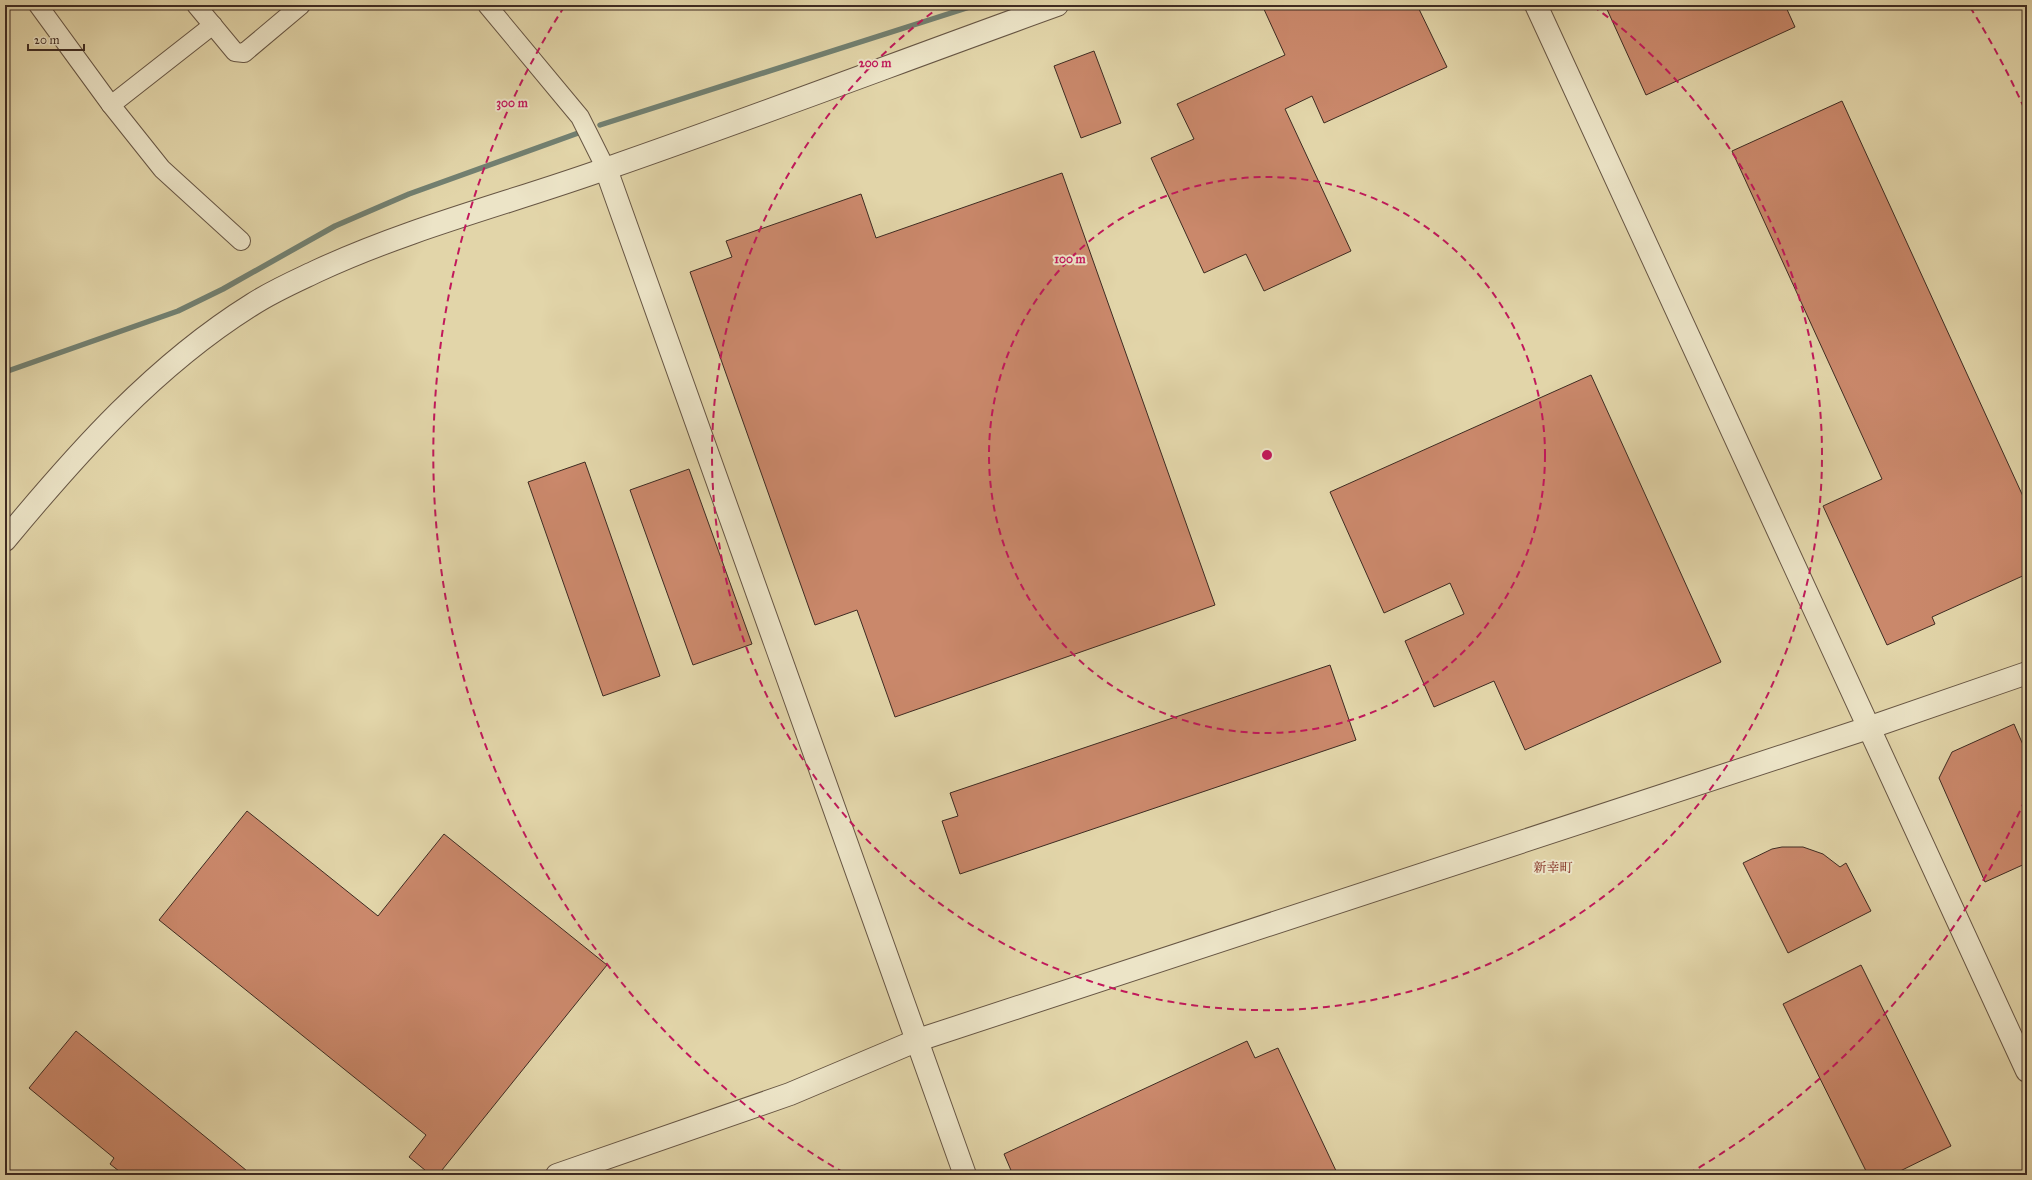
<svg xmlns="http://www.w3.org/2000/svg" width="2032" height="1180" font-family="'IM FELL Great Primer','Noto Serif JP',serif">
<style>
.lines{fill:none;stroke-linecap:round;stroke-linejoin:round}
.stream{stroke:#728071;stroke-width:5.5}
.building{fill:#ca886b;stroke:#3e2b22}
.minor-casing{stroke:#675644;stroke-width:20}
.tertiary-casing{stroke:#675644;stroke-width:24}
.minor{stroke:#ece4c7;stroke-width:18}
.tertiary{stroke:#ece4c7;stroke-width:22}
.ring{fill:none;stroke:#c2185b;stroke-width:2;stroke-dasharray:7 5}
.labels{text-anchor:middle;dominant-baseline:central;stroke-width:4;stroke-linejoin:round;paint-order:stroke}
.neighbourhood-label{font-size:13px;fill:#7a1f14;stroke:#ece4c7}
.centre{fill:#c2185b;stroke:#ece4c7;stroke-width:2}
.ring-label{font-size:12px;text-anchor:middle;font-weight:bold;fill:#c2185b;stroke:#ece4c7;stroke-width:4;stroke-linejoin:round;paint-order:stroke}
</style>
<rect width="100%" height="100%" fill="#e2d5a9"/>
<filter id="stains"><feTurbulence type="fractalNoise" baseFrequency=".005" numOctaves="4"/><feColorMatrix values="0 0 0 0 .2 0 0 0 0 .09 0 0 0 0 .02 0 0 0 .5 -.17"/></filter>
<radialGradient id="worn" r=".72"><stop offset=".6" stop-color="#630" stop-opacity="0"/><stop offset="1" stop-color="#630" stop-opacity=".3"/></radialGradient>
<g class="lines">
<g class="stream">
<polyline points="600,125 976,5"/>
<polyline points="5,372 178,311 223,289 335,226 409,194 581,132"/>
</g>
</g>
<g class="building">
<polygon points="1262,5 1417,5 1447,67 1324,123 1312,96 1285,109 1351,251 1264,291 1246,254 1204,273 1151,158 1194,139 1177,104 1285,55"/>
<polygon points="1605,5 1785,5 1795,27 1646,95"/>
<polygon points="1094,51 1121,123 1081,138 1054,66"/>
<polygon points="1842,101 2027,505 2027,574 1932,617 1935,624 1887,645 1823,506 1882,479 1732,151"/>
<polygon points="1062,173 1215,605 895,717 857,610 815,625 690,272 732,257 726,241 861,194 876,238"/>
<polygon points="1591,375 1721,662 1525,750 1494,681 1434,707 1405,641 1464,614 1450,583 1384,613 1330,492"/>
<polygon points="585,462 660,676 603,696 528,482"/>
<polygon points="689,469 752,644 693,665 630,490"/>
<polygon points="1330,665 1356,740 960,874 942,821 958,816 950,793"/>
<polygon points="2014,724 2027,754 2027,863 1985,882 1939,778 1952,752"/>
<polygon points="247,811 378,916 444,834 607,965 438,1175 431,1175 409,1157 426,1135 159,920"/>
<polygon points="1782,847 1803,847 1823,854 1840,867 1846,863 1871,911 1788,953 1743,863 1772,849"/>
<polygon points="1861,965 1951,1146 1892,1175 1868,1175 1783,1004"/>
<polygon points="76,1031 252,1175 124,1175 110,1164 114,1158 29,1088"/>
<polygon points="1247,1041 1255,1058 1278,1048 1338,1175 1013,1175 1004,1154"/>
</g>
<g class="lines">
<g class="minor-casing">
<g id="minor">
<polyline points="38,5 111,105 162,169 241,241"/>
<polyline points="196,5 235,52 244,53 301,5"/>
<polyline points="487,5 580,117 606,169"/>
<polyline points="111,105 213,25"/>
</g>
</g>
<g class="tertiary-casing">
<g id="tertiary">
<polyline points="1536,5 2027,1071"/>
<polyline points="606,169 965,1175"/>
<path d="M5 540C78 452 155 365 253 304 273 291 296 281 317 271 412 227 510 203 608 168 758 116 907 59 1057 5"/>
<polyline points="557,1175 790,1094 918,1040 1868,728 2027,673"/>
</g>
</g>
<use href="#minor" class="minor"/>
<use href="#tertiary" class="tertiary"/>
</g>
<g class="ring">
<circle cx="1267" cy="455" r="278"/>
<path d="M1593 6A555 555 0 1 1 941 6"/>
<path d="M2025 800A833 833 0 0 1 1690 1173M844 1173A833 833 0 0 1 564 7M1970 7A833 833 0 0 1 2025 110"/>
</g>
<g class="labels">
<g class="neighbourhood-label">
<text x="1553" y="868">新幸町</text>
</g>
</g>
<circle cx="1267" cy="455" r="6" class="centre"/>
<g class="ring-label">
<text x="875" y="67">200 m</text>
<text x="512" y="107">300 m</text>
<text x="1070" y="263">100 m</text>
</g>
<rect width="2032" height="1180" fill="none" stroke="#e2d5a9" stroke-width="20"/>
<rect x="6" y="6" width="2020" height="1168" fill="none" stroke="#3e2b22" stroke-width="2"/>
<rect x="10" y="10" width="2012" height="1160" fill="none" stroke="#3e2b22"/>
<path d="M28 44v6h56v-6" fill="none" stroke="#3e2b22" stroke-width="2"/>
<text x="34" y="44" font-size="12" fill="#3e2b22" stroke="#ece4c7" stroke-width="3" paint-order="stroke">20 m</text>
<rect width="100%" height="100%" filter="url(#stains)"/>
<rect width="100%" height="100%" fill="url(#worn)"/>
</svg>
